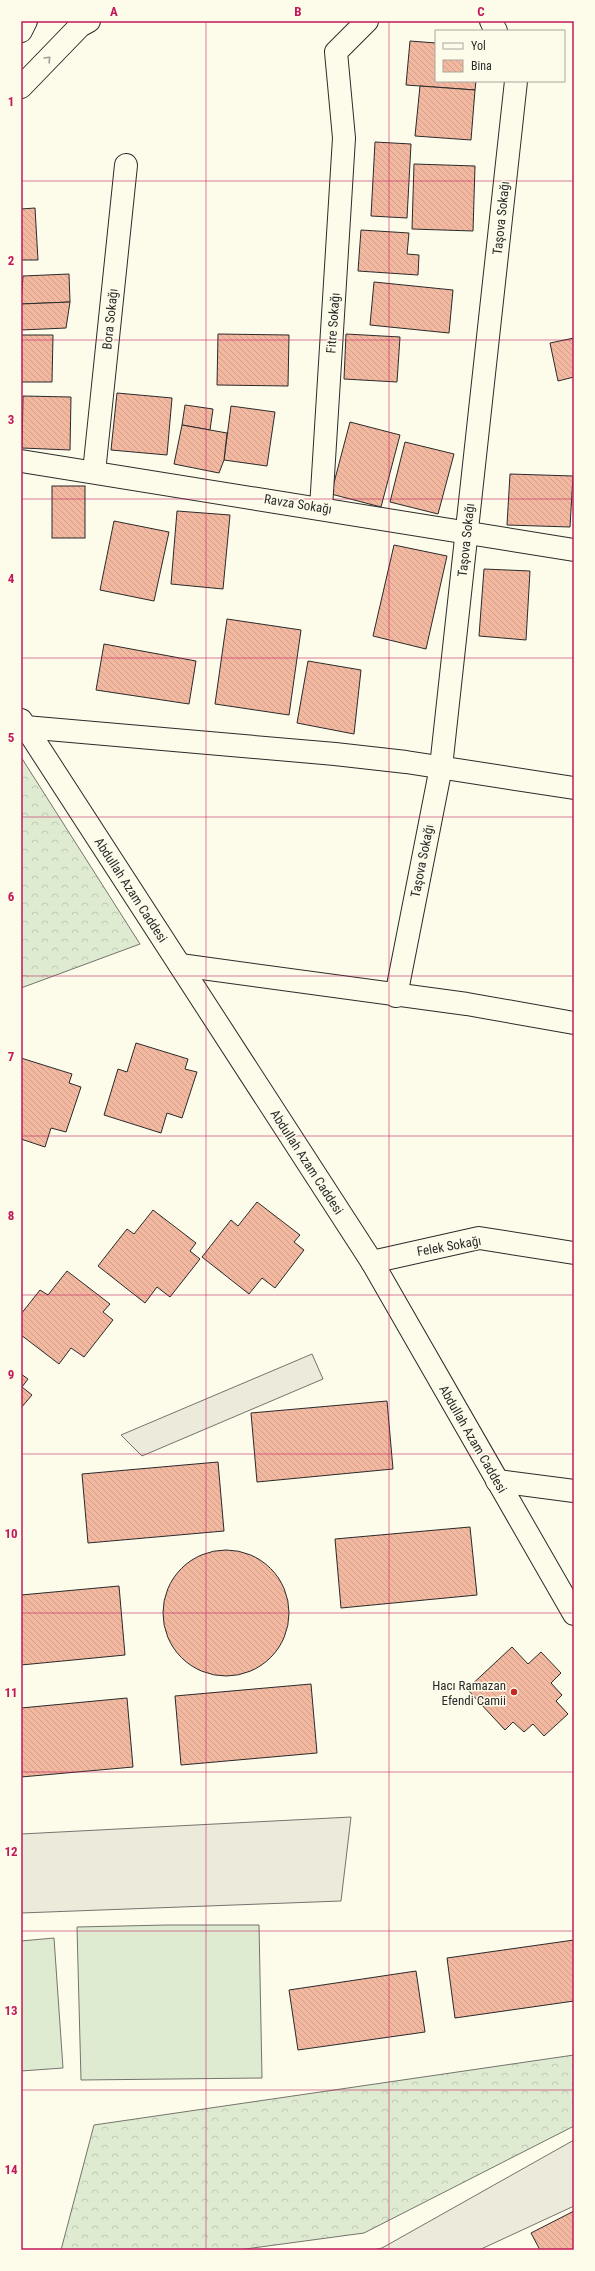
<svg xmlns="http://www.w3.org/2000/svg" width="595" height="2271" font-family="'Roboto Condensed',sans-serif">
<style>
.forest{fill:url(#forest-crowns);stroke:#74746e}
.pitch{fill:#deebd1;stroke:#74746e}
.parking{fill:#eceadb;stroke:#74746e}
.building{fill:url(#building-back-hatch);stroke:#2b2b2b}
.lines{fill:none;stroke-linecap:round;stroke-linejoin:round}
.minor-casing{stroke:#2b2b2b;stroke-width:24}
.major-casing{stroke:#2b2b2b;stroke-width:24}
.highway-casing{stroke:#2b2b2b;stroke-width:24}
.minor{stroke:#fdfbea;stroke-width:22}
.major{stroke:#fdfbea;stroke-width:22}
.highway{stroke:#fdfbea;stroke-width:22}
.oneway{stroke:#9e9d94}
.grid{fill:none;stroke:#c2185b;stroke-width:1;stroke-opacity:0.55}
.poi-dot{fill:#c62828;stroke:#fdfbea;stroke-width:1.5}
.labels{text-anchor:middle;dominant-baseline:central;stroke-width:3;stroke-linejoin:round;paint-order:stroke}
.street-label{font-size:13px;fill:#2b2b2b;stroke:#fdfbea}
.poi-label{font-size:13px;fill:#2b2b2b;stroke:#fdfbea;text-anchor:end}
.neatline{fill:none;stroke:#c2185b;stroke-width:1.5}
.grid-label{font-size:13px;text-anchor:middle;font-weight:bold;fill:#c2185b}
</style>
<defs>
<pattern id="forest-crowns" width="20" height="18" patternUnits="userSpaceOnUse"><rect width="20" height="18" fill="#deebd1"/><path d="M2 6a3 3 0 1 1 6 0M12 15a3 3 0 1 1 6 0" fill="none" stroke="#bfcab4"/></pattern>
<pattern id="building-back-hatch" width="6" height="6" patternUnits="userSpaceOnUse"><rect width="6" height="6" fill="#f2b8a0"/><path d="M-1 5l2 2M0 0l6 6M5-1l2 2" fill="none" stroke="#d09e8a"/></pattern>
</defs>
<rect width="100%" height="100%" fill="#fdfbea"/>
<g class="forest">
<polygon points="21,757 140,944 21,988"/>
<polygon points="574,2055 574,2126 364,2233 238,2250 61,2250 94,2125"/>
</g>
<g class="pitch">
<polygon points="167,1925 259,1925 262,2078 81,2080 77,1927"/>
<polygon points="54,1938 63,2068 21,2071 21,1941"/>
</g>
<g class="parking">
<polygon points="312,1354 323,1379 142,1456 121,1435"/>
<polygon points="351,1817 341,1901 21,1913 21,1834"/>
<polygon points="574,2140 574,2206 479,2250 373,2250 382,2248"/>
</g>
<g class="building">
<polygon points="410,41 436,43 436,81 476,81 475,90 406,85"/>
<polygon points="420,86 475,90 471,140 415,136"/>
<polygon points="375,142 411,144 407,218 371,216"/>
<polygon points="414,164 475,166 473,231 412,229"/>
<polygon points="35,208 38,260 21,260 21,209"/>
<polygon points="361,230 409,233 407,254 419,255 418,275 358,271"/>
<polygon points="69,274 70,302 21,304 23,276"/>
<polygon points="374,282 453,290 449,333 370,325"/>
<polygon points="70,302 66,328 21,330 21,304"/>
<polygon points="218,334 289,335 288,386 217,385"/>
<polygon points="346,334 400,337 397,382 344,379"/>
<polygon points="21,335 53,335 52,382 21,382"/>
<polygon points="574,338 574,377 558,381 550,343"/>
<polygon points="117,393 172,398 167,455 111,450"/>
<polygon points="23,396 71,397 70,450 22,448"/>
<polygon points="185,405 213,409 210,430 182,425"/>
<polygon points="231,406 275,412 267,466 224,460"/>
<polygon points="350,422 400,435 381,507 331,494"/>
<polygon points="182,425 227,433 224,460 219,473 174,464"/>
<polygon points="405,442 454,454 438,514 390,502"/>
<polygon points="510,474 573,476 570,527 507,525"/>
<rect x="52" y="486" width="33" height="52"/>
<polygon points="177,511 230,515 223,589 171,584"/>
<polygon points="114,521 169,532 154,601 100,590"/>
<polygon points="394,545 447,556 426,649 373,636"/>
<polygon points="484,569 530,571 526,640 479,636"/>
<polygon points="227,619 301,630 289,715 215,704"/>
<polygon points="104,644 196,661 189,704 96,690"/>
<polygon points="308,661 361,670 354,734 297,723"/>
<polygon points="136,1043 188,1059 185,1069 197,1072 182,1118 167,1113 161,1133 104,1115 118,1069 127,1072"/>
<polygon points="21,1058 72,1074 69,1083 81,1087 66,1132 51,1128 45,1147 21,1139"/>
<polygon points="257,1202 300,1235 294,1242 304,1250 275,1288 262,1278 249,1294 202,1257 231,1220 238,1226"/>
<polygon points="153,1210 196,1243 190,1251 200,1259 170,1297 157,1287 145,1303 98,1266 127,1229 134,1234"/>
<polygon points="67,1271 110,1304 103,1312 113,1320 84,1357 71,1348 59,1364 21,1335 21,1314 40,1290 48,1295"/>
<polygon points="21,1374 28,1379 22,1387 32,1395 21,1408"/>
<polygon points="387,1401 393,1469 257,1482 251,1413"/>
<polygon points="218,1462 224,1531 88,1543 82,1474"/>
<polygon points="470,1527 477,1595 341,1608 335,1539"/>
<circle cx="226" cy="1613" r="63"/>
<polygon points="119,1586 125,1655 21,1665 21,1595"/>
<polygon points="512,1647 528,1664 541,1652 561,1673 551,1683 562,1695 556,1701 568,1714 544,1736 533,1724 524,1732 513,1722 505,1730 467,1689"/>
<polygon points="311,1684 317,1753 181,1765 175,1696"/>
<polygon points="127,1698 133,1767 21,1777 21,1708"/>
<polygon points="574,1940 574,2001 455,2018 447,1958"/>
<polygon points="416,1971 425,2032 298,2050 289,1990"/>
<polygon points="574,2211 574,2250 540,2250 531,2233"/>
</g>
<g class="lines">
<g class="minor-casing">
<g id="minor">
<polyline points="491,21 496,31"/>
<polyline points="21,461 574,550"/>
<polyline points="94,472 126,165"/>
<polyline points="321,508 344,138 336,52 367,21"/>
<polyline points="21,720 372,1262 574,1614"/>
<polyline points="25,727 335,754 406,762 574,788"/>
<polyline points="180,965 467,1004 574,1023"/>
<polyline points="396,996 441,767 516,81"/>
<polyline points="372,1262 479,1238 574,1253"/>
<polyline points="497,1481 574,1491"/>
</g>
</g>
<g class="major-casing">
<polyline id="major" points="21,31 26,21"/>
</g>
<g class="highway-casing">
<polyline id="highway" points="21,87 80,26 89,21"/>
</g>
<use href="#minor" class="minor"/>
<use href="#major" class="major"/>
<use href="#highway" class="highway"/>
</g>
<defs><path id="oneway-chevron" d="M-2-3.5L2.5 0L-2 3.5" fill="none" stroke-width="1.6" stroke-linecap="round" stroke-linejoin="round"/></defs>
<use class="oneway" href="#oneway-chevron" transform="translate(48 59) rotate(-46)"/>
<path class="grid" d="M206 21V2250M389 21V2250M21 181H574M21 340H574M21 499H574M21 658H574M21 817H574M21 976H574M21 1136H574M21 1295H574M21 1454H574M21 1613H574M21 1772H574M21 1931H574M21 2090H574"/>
<circle class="poi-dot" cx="514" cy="1692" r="4"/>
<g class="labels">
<g class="street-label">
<text transform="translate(501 218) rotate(-84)">Taşova Sokağı</text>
<text transform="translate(110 319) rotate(-84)">Bora Sokağı</text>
<text transform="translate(333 323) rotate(-86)">Fitre Sokağı</text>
<text transform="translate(298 504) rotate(9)">Ravza Sokağı</text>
<text transform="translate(466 540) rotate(-84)">Taşova Sokağı</text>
<text transform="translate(422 861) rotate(-79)">Taşova Sokağı</text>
<text transform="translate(131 890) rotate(57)">Abdullah Azam Caddesi</text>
<text transform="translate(307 1162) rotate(57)">Abdullah Azam Caddesi</text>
<text transform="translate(449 1246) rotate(-10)">Felek Sokağı</text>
<text transform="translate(473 1439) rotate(60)">Abdullah Azam Caddesi</text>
</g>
<g class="poi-label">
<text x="506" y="1685">Hacı Ramazan<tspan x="506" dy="15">Efendi Camii</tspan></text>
</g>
</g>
<rect width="595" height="2271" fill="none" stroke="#fdfbea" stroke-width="44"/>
<rect x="435" y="30" width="130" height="52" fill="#fdfbea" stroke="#a9a89e"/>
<rect x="443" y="43" width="20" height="6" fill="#fdfbea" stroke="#a9a89e"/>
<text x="471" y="50" font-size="12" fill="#2b2b2b">Yol</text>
<rect x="443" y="60" width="20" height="12" fill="url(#building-back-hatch)" stroke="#a9a89e"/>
<text x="471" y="70" font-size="12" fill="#2b2b2b">Bina</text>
<rect x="22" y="22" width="551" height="2227" class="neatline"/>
<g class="grid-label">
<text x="114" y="16">A</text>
<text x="298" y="16">B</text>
<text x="481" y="16">C</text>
<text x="11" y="106">1</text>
<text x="11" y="265">2</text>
<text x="11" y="424">3</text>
<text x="11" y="583">4</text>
<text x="11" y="742">5</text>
<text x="11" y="901">6</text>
<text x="11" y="1061">7</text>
<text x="11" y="1220">8</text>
<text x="11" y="1379">9</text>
<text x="11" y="1538">10</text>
<text x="11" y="1697">11</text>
<text x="11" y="1856">12</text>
<text x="11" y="2015">13</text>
<text x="11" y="2174">14</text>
</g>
</svg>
